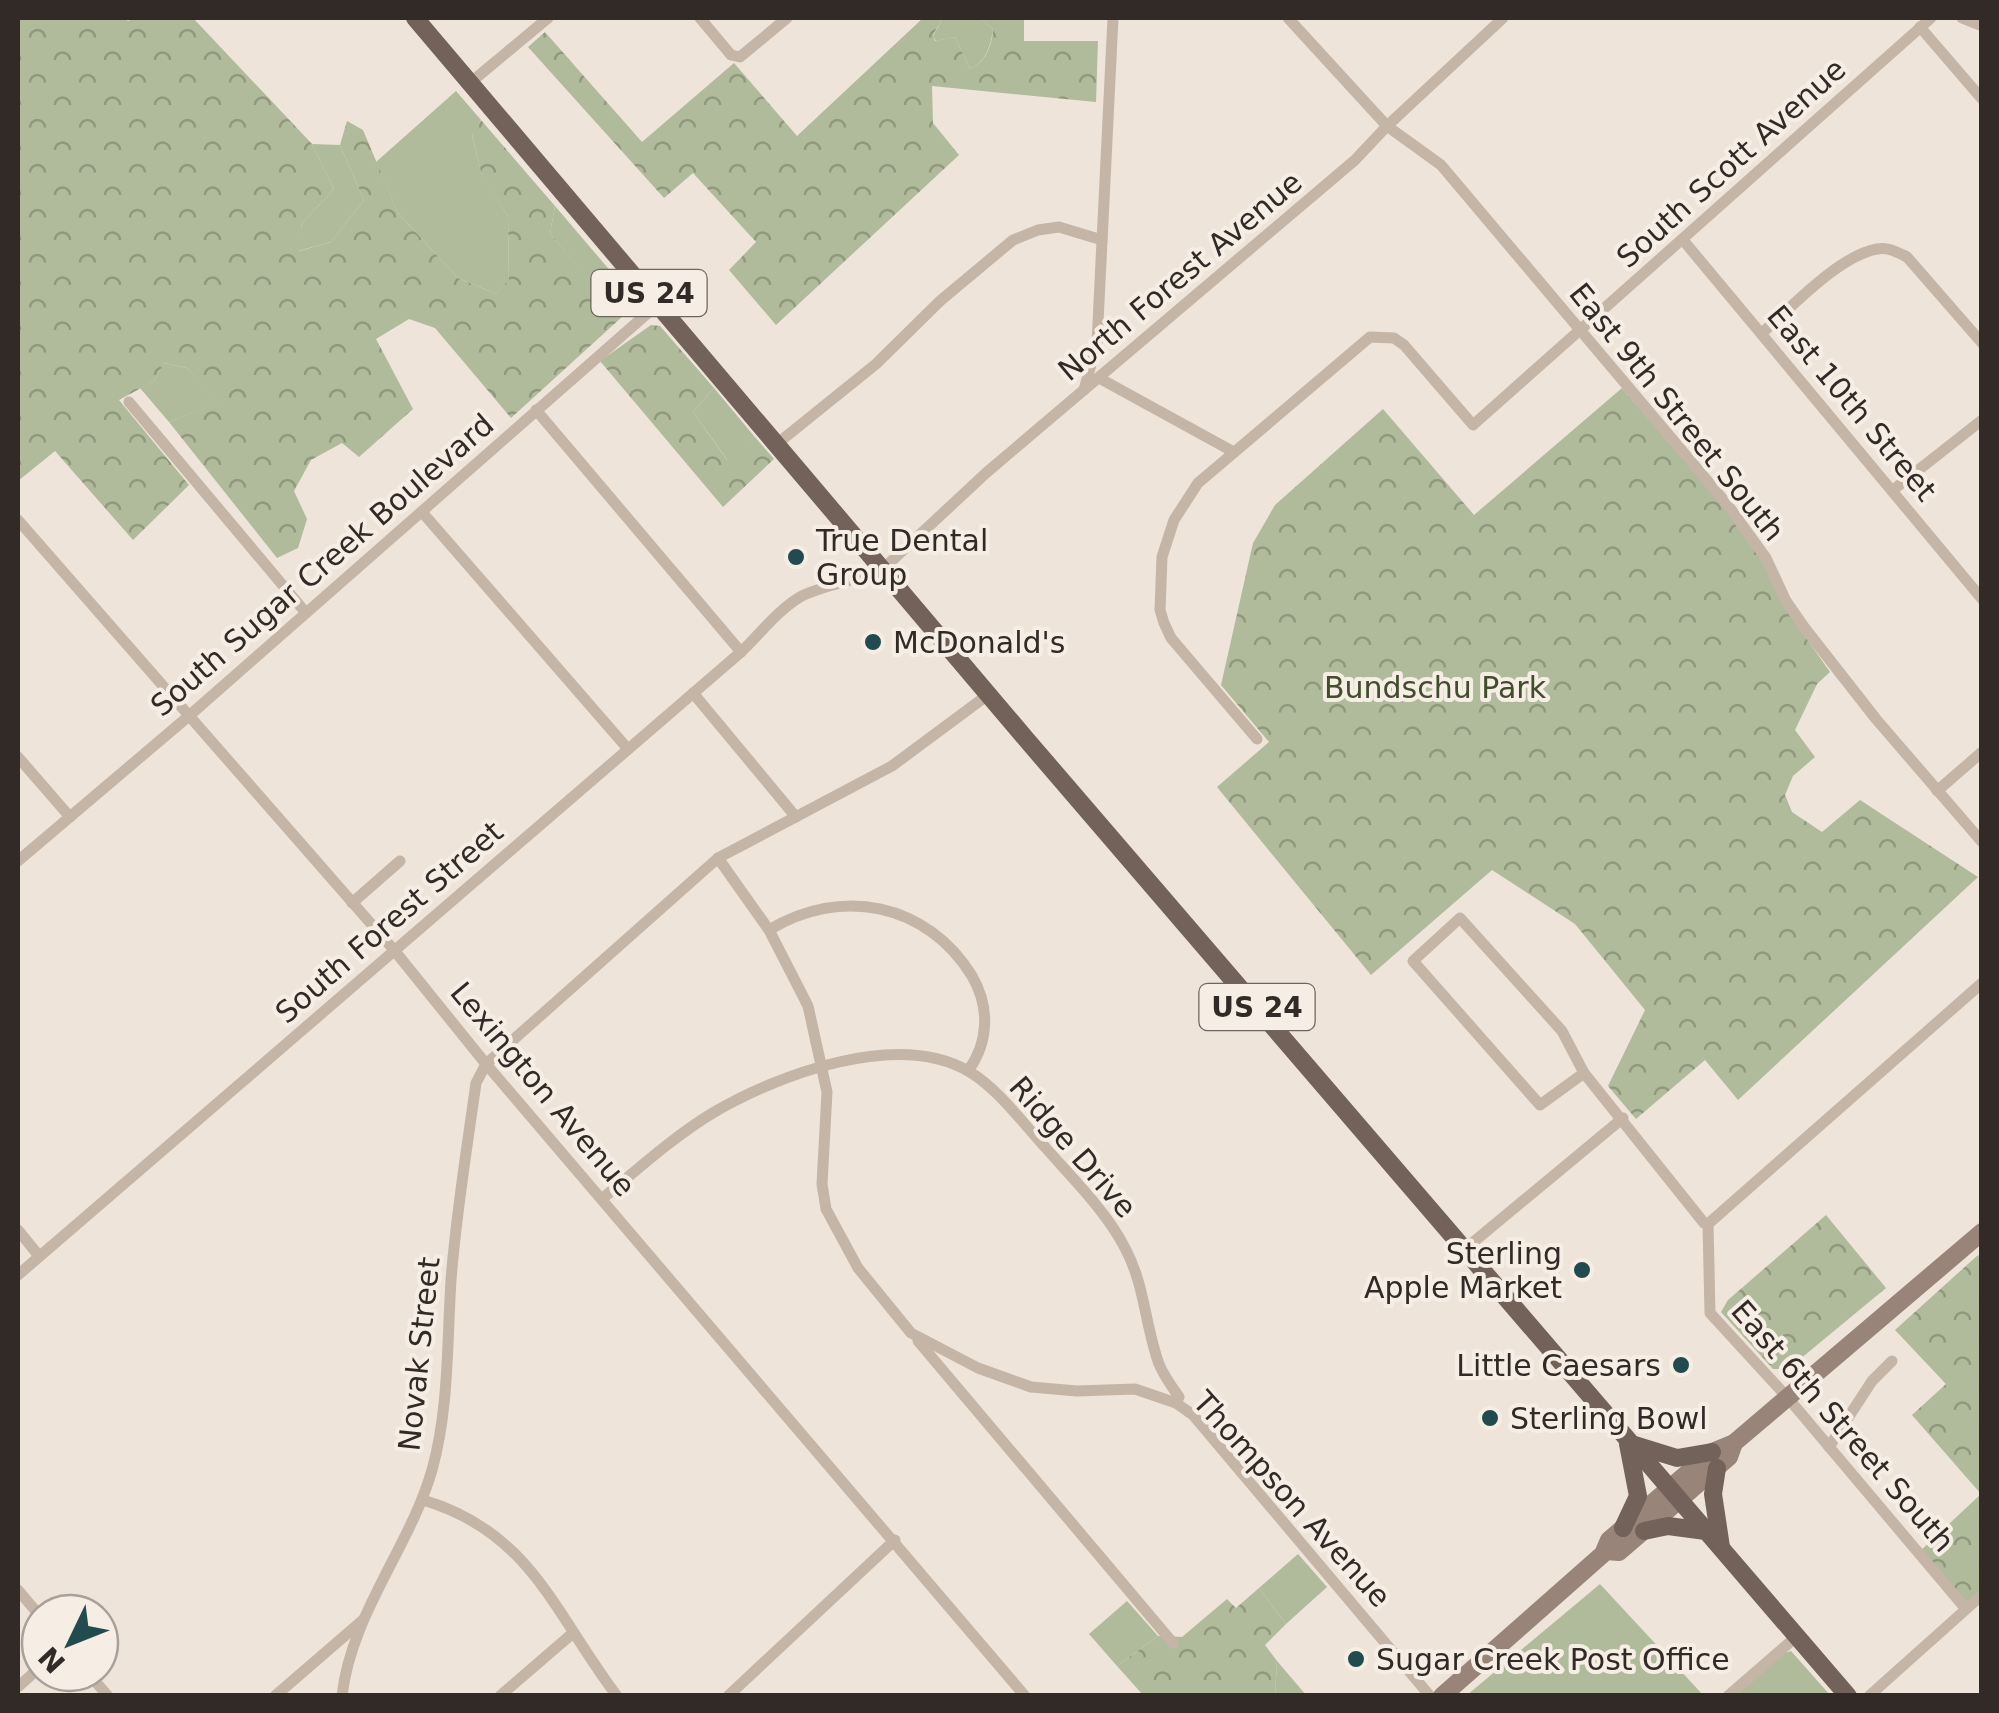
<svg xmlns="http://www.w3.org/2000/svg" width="1999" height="1713" font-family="'DejaVu Sans',sans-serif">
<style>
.grass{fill:#b0bb9b}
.forest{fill:url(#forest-crowns)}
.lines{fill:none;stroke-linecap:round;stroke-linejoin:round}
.street{stroke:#c4b5a7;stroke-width:11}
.secondary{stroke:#988479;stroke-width:18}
.primary{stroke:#726259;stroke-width:18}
.poi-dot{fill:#214b4e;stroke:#f6eee5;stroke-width:4}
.labels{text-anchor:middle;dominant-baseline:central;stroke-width:8;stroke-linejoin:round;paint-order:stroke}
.shield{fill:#f6eee5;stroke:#6d655f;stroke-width:2.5}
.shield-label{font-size:28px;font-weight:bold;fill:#322a26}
.street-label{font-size:30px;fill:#322a26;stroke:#f6eee5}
.poi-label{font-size:30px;fill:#322a26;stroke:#f6eee5;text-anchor:start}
.park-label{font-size:30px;fill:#414d2d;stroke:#f6eee5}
</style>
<defs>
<pattern id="forest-crowns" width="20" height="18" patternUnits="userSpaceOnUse" patternTransform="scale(2.5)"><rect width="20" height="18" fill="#b0bb9b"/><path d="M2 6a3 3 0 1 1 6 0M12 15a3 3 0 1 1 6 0" fill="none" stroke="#90987e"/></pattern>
</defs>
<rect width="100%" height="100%" fill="#eee4d9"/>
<g class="grass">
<path d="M943 18H980L993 29C991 45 986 62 970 69L955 37 936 41 933 36Z"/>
<polygon points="456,91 481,120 472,135 482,175 508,216 509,281 496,294 458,278 398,213 376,162"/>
<polygon points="312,144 340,145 364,200 331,242 298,251 302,223 334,189"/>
<polygon points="555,206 624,287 604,297 550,234"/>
<polygon points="164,363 187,368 218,403 169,422 140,388 154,381"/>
<polygon points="714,388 754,436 728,461 693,412"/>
<polygon points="1298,1554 1327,1587 1286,1624 1259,1588"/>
<polygon points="1600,1584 1703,1695 1467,1695"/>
<polygon points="1127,1601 1158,1636 1117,1666 1089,1634"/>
<polygon points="1791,1651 1830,1695 1733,1696 1782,1654"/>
<polygon points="1277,1661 1306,1695 1275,1695"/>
</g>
<g class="forest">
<polygon points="18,18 124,18 128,21 133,18 193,18 312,144 334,189 302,223 299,251 331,242 364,200 340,145 347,121 363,130 398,213 458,278 496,294 509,280 508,216 482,176 472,134 481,120 555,206 550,234 604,296 624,287 633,301 623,316 511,418 435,328 409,319 376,339 413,409 359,457 342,443 311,460 294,491 307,519 298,548 277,558 169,422 217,403 187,368 164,363 154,381 119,400 189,485 133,540 55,451 18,481"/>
<path d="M923 18H943L933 35 935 41 955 37 970 69C986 62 992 45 993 29L980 18H1024V41H1098L1096 102 932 86 933 123 959 155 776 325 729 270 756 242 693 173 664 198 528 47 545 32 642 142 734 63 797 136Z"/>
<polygon points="651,325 660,326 714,388 693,412 727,460 754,436 774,459 723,507 600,361"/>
<polygon points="1622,388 1718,500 1765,562 1788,612 1830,672 1817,684 1795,730 1815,757 1793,776 1785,795 1792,812 1822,832 1860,800 1978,877 1738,1100 1705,1060 1636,1119 1608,1086 1645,1010 1575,924 1492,870 1371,975 1217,787 1269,742 1221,685 1253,543 1275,505 1383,409 1474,515"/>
<polygon points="1826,1215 1886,1288 1788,1369 1773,1369 1721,1312 1728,1300"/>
<polygon points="1978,1255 1981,1259 1982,1595 1965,1608 1918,1553 1981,1494 1912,1415 1946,1384 1895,1330"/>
<polygon points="1259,1588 1286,1624 1265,1645 1277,1661 1275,1695 1143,1695 1117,1666 1158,1636 1182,1637 1227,1599 1236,1608"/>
</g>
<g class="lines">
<g class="street">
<polyline points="700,18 731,55 740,57 787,18"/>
<polyline points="1288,18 1387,126 1441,165 1727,504 1766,558 1786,601 1804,627 1876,719 1982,842"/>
<polyline points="1962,18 1982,26"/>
<polyline points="1920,27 1982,99"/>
<polyline points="470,83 548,18"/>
<polyline points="1683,240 1982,599"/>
<path d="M1762 333C1791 308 1838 256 1877 249 1889 247 1897 252 1907 257L1982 343"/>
<polyline points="1099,378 1232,451"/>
<polyline points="1084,390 1097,343 1113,18"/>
<polyline points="129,402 306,613"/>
<polyline points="536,410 741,652"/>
<polyline points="778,443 876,364 940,301 1013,240 1038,230 1059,227 1102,240"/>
<polyline points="1893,490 1982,420"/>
<polyline points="422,512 628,749"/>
<polyline points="18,520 394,950 486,1064 1025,1696"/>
<polyline points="693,693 796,817"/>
<polyline points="1257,739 1171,638 1164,623 1160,610 1162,557 1174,520 1198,483 1370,337 1394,338 1404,345 1473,425 1931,18"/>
<polyline points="18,757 70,817"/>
<polyline points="1937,791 1982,752"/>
<polyline points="718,858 769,930 808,1006 827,1092 822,1184 826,1209 858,1268 911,1333 978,1368 1031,1387 1077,1391 1135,1389 1176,1403 1193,1415 1430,1696"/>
<polyline points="18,861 190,715 658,304"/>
<polyline points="352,903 400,861"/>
<polygon points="1460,918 1562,1031 1584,1073 1540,1105 1413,961"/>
<path d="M769 930C841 886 927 903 972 976 990 1007 989 1042 968 1071"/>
<polyline points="1584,1073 1704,1223 1708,1224 1710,1313 1788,1398 1965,1608"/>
<path d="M603 1198C638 1169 672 1138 711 1114 777 1075 897 1029 970 1072 999 1090 1022 1122 1045 1147 1072 1178 1106 1211 1125 1248 1145 1285 1145 1326 1159 1364 1164 1376 1172 1387 1179 1397L1176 1403"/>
<polyline points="1708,1224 1982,983"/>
<polyline points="18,1230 39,1256"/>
<polyline points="1465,1249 1623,1118"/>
<path d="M18 1275 741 652C759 635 778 610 800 597 821 585 858 581 884 568L986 473 1355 160 1387 126 1503 18"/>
<polyline points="918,1341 1173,1643"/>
<polyline points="1829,1447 1872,1381 1892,1361"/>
<path d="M423 1500C531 1532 554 1613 617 1696"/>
<polyline points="18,1590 40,1616"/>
<polyline points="88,1673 108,1696"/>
<polyline points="18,1687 40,1667"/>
<polyline points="275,1696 363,1620"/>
<path d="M342 1696C351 1614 410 1547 432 1470 449 1410 447 1342 451 1280 456 1214 467 1148 476 1083L486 1064 718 858 892 766 989 694"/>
<polyline points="500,1696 573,1633"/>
<polyline points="728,1696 895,1540"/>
<polyline points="1728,1696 1797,1636"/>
<polyline points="1869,1696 1982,1595"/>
</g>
<g class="secondary">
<polyline points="1606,1551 1619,1552 1729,1457 1734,1443"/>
<polyline points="1442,1696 1603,1554 1609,1540 1712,1452 1734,1443 1982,1232"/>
</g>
<g class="primary">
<polyline points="415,18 1026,739 1848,1696"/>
<polyline points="1635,1445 1677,1458 1712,1452"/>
<polyline points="1717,1468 1713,1494 1721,1547"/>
<polyline points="1623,1528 1638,1496 1628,1444"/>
<polyline points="1644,1531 1668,1526 1706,1531"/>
</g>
</g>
<g class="poi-dot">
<circle cx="796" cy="557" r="10"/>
<circle cx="873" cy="642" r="10"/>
<circle cx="1582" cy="1270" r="10"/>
<circle cx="1681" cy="1365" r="10"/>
<circle cx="1490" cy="1418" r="10"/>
<circle cx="1356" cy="1659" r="10"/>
</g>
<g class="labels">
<g class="shield">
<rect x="591.5" y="270" width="115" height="46" rx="8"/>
<rect x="1199.5" y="984" width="115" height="46" rx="8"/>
</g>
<g class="shield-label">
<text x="649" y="293">US 24</text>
<text x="1257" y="1007">US 24</text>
</g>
<g class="street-label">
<text transform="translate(1731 163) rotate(-42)">South Scott Avenue</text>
<text transform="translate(1180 276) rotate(-40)">North Forest Avenue</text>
<text transform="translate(1852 403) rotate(50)">East 10th Street</text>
<text transform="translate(1677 412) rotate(51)">East 9th Street South</text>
<text transform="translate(322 565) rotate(-41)">South Sugar Creek Boulevard</text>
<text transform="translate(389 922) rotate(-41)">South Forest Street</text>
<text transform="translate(543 1089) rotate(50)">Lexington Avenue</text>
<text transform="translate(1073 1147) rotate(49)">Ridge Drive</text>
<text transform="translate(419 1354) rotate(-84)">Novak Street</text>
<text transform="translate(1843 1426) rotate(49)">East 6th Street South</text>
<text transform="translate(1292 1499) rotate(48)">Thompson Avenue</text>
</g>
<g class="poi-label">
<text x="816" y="540">True Dental<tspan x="816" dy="34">Group</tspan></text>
<text x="893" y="642">McDonald's</text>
<text x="1562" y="1253" text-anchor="end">Sterling<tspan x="1562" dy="34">Apple Market</tspan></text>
<text x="1661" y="1365" text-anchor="end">Little Caesars</text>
<text x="1510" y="1418">Sterling Bowl</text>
<text x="1376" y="1659">Sugar Creek Post Office</text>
</g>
<g class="park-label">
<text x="1435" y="687">Bundschu Park</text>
</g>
</g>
<rect width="1999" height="1713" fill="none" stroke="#322a26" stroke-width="40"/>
<g transform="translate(70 1643) rotate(227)"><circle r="48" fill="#f6eee5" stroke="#a8a099" stroke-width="2.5"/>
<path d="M0-8L18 38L0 25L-18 38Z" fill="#214b4e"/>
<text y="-15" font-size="28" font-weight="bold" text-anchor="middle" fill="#322a26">N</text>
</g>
</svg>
